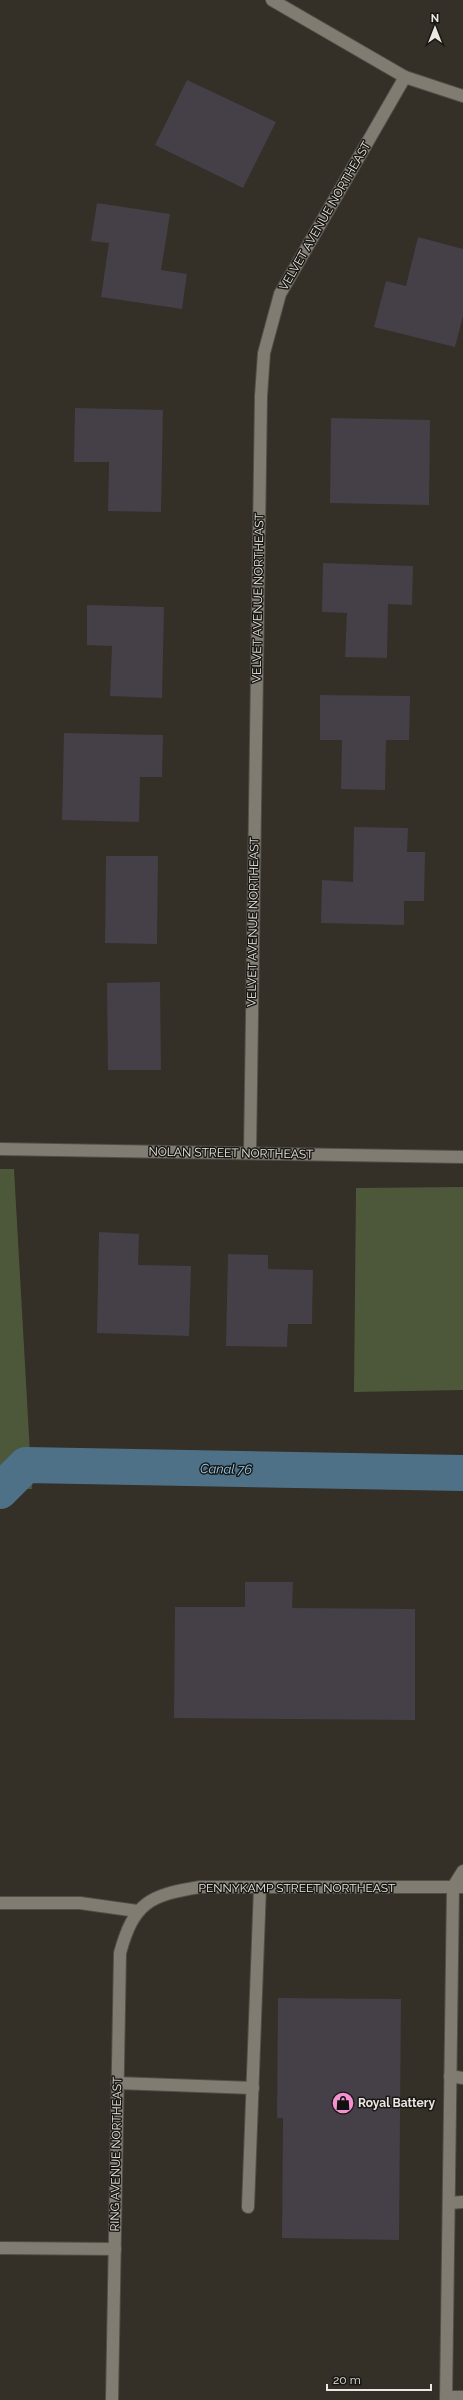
<svg xmlns="http://www.w3.org/2000/svg" width="463" height="2400" font-family="Raleway,sans-serif">
<style>
.green{fill:#4d583a}
.lines{fill:none;stroke-linecap:round;stroke-linejoin:round}
.canal{stroke:#4e7187;stroke-width:36}
.building{fill:#453f48}
.lane-casing{stroke:#514d47;stroke-width:14}
.street-casing{stroke:#514d47;stroke-width:14}
.lane{stroke:#817c72;stroke-width:12}
.street{stroke:#817c72;stroke-width:12}
.labels{text-anchor:middle;dominant-baseline:central;stroke-width:3;stroke-linejoin:round;paint-order:stroke}
.street-label{font-size:12px;fill:#ebe8e3;stroke:#1a1814}
.poi-label{font-size:12px;font-weight:bold;fill:#ebe8e3;stroke:#1a1814;text-anchor:start}
.water-label{font-size:13px;font-style:italic;fill:#93d0f6;stroke:#1a1814}
</style>
<rect width="100%" height="100%" fill="#342f27"/>
<g class="green">
<polygon points="0,1169 14,1169 32,1489 0,1489"/>
<polygon points="463,1187 463,1390 354,1392 356,1188"/>
</g>
<g class="lines">
<polyline class="canal" points="0,1491 26,1465 463,1473"/>
</g>
<g class="building">
<polygon points="187,80 276,122 243,188 155,145"/>
<polygon points="97,203 170,214 161,270 187,274 182,309 101,297 109,243 91,241"/>
<polygon points="418,237 463,249 463,316 455,347 374,327 386,281 406,286"/>
<polygon points="75,408 163,410 161,512 108,511 109,462 74,462"/>
<polygon points="331,418 430,420 429,505 330,503"/>
<polygon points="323,563 413,566 412,605 388,604 387,658 345,657 347,613 322,612"/>
<polygon points="87,605 164,607 162,698 110,696 112,646 87,645"/>
<polygon points="320,695 410,696 409,740 386,740 385,790 341,789 342,740 320,740"/>
<polygon points="64,733 163,735 162,777 140,777 139,822 62,820"/>
<polygon points="354,827 408,828 407,852 425,852 424,901 404,901 404,925 321,923 322,880 353,882"/>
<polygon points="106,856 158,856 157,944 105,943"/>
<polygon points="160,982 161,1070 108,1070 107,983"/>
<polygon points="99,1232 139,1234 138,1265 191,1266 189,1336 97,1333"/>
<polygon points="228,1254 268,1255 268,1269 313,1270 312,1324 288,1324 287,1347 226,1346"/>
<polygon points="245,1582 293,1582 292,1608 415,1609 415,1720 174,1718 175,1607 245,1607"/>
<polygon points="278,1998 401,1999 399,2240 282,2238 283,2118 277,2118"/>
</g>
<g class="lines">
<g class="lane-casing">
<g id="lane">
<polyline points="0,1903 80,1903 137,1911"/>
<polyline points="450,2076 463,2078"/>
<polyline points="117,2083 253,2088"/>
<polyline points="449,2203 463,2202"/>
<polyline points="248,2207 260,1887"/>
<polyline points="0,2248 115,2249"/>
<polyline points="446,2397 463,2397"/>
<polyline points="446,2400 453,1887 463,1871"/>
</g>
</g>
<g class="street-casing">
<g id="street">
<polyline points="272,0 405,77 463,96"/>
<polyline points="0,1149 463,1157"/>
<polyline points="250,1153 261,396 264,353 280,294 405,77"/>
<path d="M112 2400 120 1953C134 1902 150 1895 200 1887H463"/>
</g>
</g>
<use href="#lane" class="lane"/>
<use href="#street" class="street"/>
</g>
<defs>
<g id="shop-disc" transform="scale(1.15)"><circle r="9.5" fill="#f491d3" stroke="#1a1814"/><path d="M-5-2.5h2.3a2.7 3.5 0 0 1 5.4 0H5L5.5 6h-11ZM-1.5-2.5h3a1.5 2.3 0 0 0-3 0Z" fill="#111"/></g>
</defs>
<g fill-rule="evenodd">
<use href="#shop-disc" x="343" y="2103"/>
</g>
<g class="labels">
<g class="street-label">
<text transform="translate(325 216) rotate(-60)">VELVET AVENUE NORTHEAST</text>
<text transform="translate(258 598) rotate(-89)">VELVET AVENUE NORTHEAST</text>
<text transform="translate(253 922) rotate(-89)">VELVET AVENUE NORTHEAST</text>
<text transform="translate(231 1153) rotate(1)">NOLAN STREET NORTHEAST</text>
<text x="297" y="1888">PENNYKAMP STREET NORTHEAST</text>
<text transform="translate(116 2154) rotate(-89)">RING AVENUE NORTHEAST</text>
</g>
<g class="poi-label">
<text x="358" y="2103">Royal Battery</text>
</g>
<g class="water-label">
<text transform="translate(226 1469) rotate(1)">Canal 76</text>
</g>
</g>
<g transform="translate(435 28)" stroke="#1a1814" stroke-width="3" paint-order="stroke">
<path d="M0-3L7 15L0 10L-7 15Z" fill="#ebe8e3"/>
<text y="-6" font-size="11" font-weight="bold" text-anchor="middle" fill="#ebe8e3">N</text>
</g>
<path d="M327 2384v6h104v-6" fill="none" stroke="#ebe8e3" stroke-width="2"/>
<text x="333" y="2384" font-size="12" fill="#ebe8e3" stroke="#1a1814" stroke-width="3" paint-order="stroke">20 m</text>
</svg>
